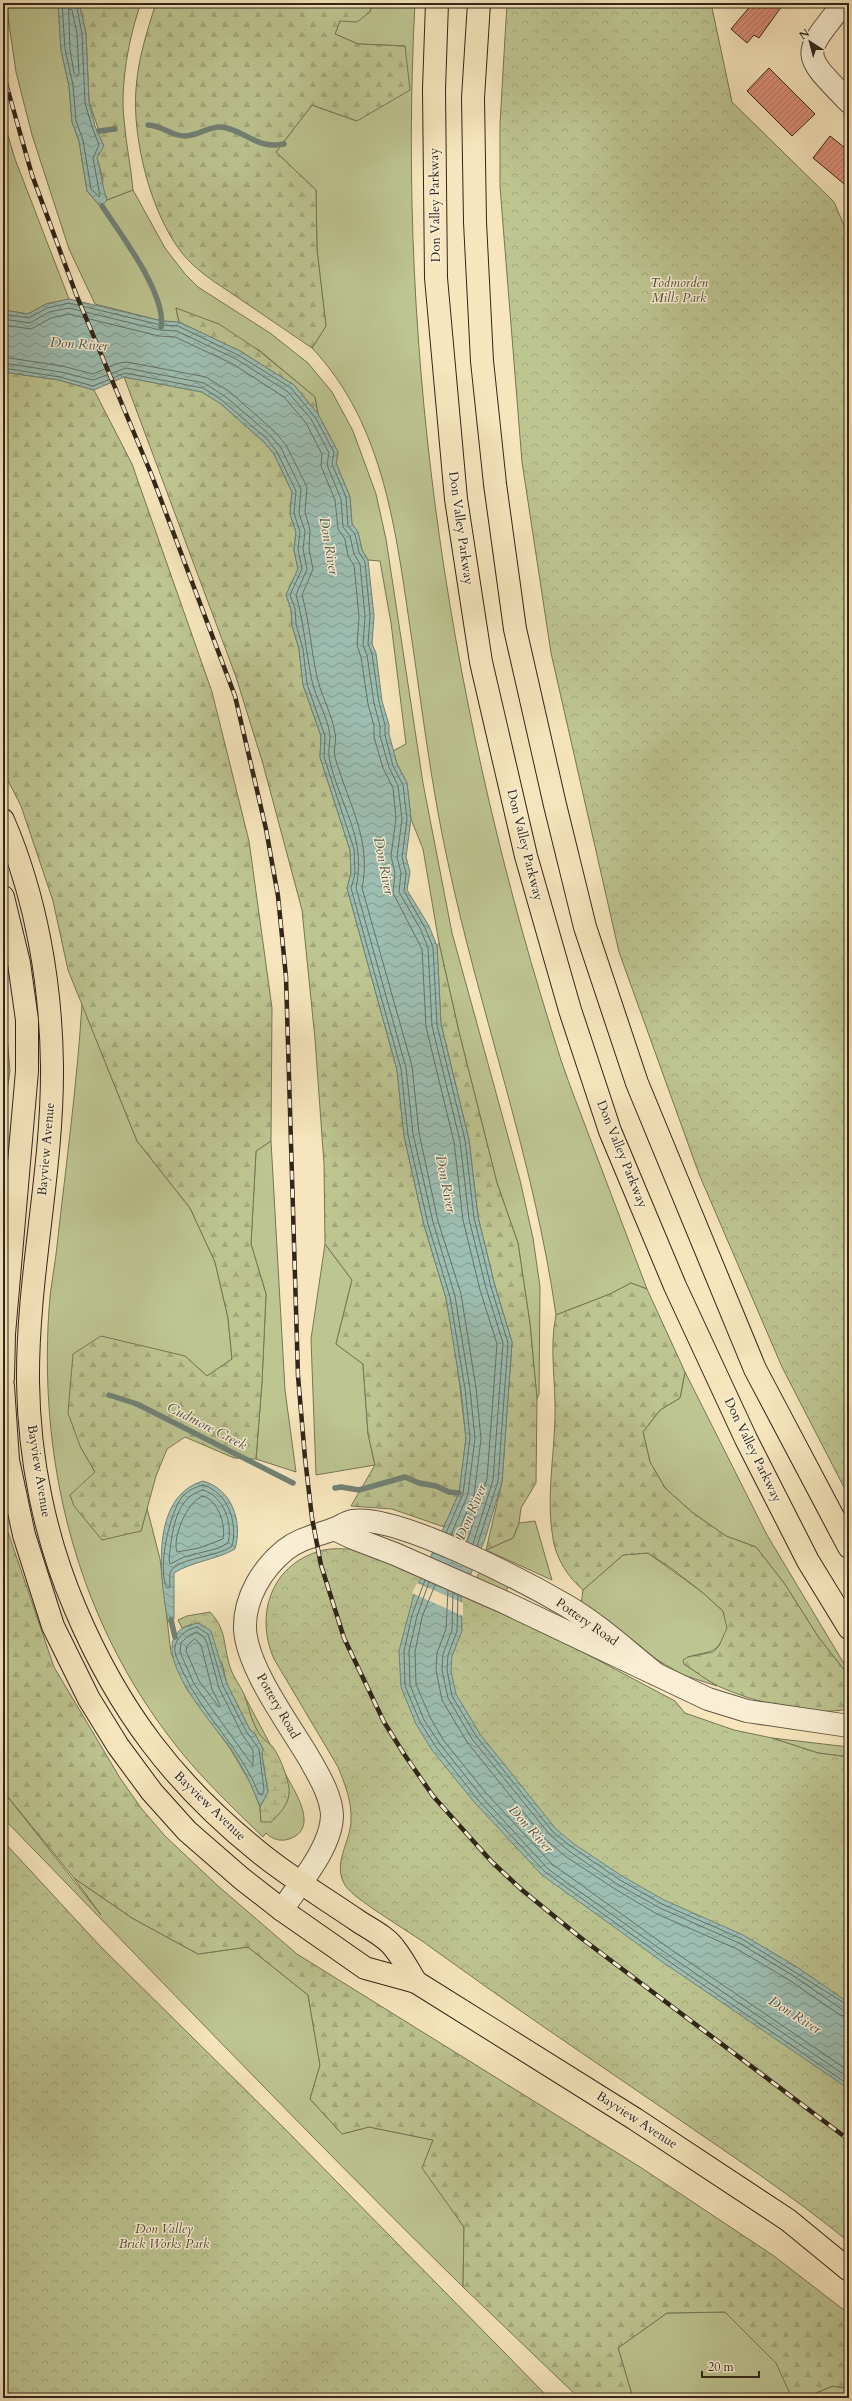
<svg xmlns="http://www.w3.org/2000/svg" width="852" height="2401" font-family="Cardo,serif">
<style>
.grass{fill:#bdc591;stroke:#767656}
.forest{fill:url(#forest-firs);stroke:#767656}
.wetland{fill:url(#wetland-marsh);stroke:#767656}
.park{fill:url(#park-crowns);stroke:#767656}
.water{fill:url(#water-waves);stroke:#718276}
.pier{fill:#f7e6bd}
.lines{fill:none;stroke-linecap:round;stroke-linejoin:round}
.shore{stroke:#667266;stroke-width:1}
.stream{stroke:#718276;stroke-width:5.5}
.building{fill:url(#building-hatch);stroke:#30261a}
.minor-casing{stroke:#625643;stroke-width:24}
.major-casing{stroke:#30261a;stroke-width:24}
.highway-casing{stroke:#30261a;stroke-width:24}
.minor{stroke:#faefd4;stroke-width:22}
.major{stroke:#f7e6bd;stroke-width:22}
.highway{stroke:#f7e6bd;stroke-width:22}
.rail-casing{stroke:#30261a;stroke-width:4.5}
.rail{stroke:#faefd4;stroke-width:3;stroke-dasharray:9;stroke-linecap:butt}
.labels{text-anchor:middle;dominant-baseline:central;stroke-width:3;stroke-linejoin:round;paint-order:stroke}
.street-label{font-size:13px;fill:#30261a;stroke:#faefd4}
.park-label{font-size:13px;font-style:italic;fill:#534e38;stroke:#faefd4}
.water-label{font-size:14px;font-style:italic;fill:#515448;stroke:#faefd4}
</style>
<defs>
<pattern id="forest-firs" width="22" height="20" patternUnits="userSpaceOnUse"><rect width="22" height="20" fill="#bdc591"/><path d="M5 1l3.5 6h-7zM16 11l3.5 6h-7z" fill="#a3a97c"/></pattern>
<pattern id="wetland-marsh" width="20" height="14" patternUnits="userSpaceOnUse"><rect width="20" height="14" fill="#bdc591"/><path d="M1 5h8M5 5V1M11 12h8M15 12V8" fill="none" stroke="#a3a97c"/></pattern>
<pattern id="park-crowns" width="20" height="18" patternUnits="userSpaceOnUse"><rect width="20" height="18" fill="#bdc591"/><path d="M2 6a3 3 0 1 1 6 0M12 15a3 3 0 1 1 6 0" fill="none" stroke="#a3a97c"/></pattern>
<pattern id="water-waves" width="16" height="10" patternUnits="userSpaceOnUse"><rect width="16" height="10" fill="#9dbfb3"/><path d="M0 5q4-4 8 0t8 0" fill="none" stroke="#809b91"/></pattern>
<pattern id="building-hatch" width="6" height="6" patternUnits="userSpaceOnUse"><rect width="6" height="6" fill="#dd9079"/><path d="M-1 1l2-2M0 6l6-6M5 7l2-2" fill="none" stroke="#b47562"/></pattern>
</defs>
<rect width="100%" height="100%" fill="#f7e6bd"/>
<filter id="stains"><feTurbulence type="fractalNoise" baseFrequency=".005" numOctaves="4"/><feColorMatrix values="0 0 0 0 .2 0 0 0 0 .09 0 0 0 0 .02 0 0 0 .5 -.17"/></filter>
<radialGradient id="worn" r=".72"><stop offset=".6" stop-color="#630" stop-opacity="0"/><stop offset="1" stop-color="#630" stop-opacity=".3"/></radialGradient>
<g class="grass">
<polygon points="6,3 58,3 61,50 69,86 72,122 79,141 87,191 100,206 107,200 133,190 165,248 185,274 198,287 270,333 308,363 332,392 353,431 376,494 386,539 423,783 452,933 520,1180 533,1238 540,1287 539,1394 537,1399 530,1324 518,1243 497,1183 459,1032 439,943 423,849 411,819 407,783 397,764 393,751 406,744 391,623 380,561 368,560 362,550 358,532 352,524 350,497 336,463 338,452 318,414 315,397 259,350 176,308 179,322 162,321 95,304 69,249 32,135 16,72"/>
<path d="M372 3H415C396 361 451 719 561 1060 570 1087 581 1114 591 1141 610 1190 628 1240 647 1289L631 1283 610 1294 556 1315C534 1159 479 1011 447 858 431 784 422 708 411 634 396 534 385 425 312 348L326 326 317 250 316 190 276 152 312 105 357 121 405 46 358 44 335 34 340 21 370 12Z"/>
<polygon points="3,119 15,159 69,299 46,304 28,314 3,310"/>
<polygon points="3,991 10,1071 3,1116"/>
<path d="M82 1004 137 1141 190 1208 215 1262 228 1318 232 1359 207 1376 185 1356 80 1446 95 1472 141 1531 147 1508 160 1559 171 1653 186 1688 231 1750 251 1784 260 1807 261 1822 289 1794 286 1775C295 1792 320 1829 289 1839 280 1842 272 1839 266 1833L263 1837C237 1812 210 1786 187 1759 81 1633 38 1472 49 1309 50 1288 55 1267 57 1246 66 1165 77 1085 82 1004Z"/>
<polygon points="271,1141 285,1390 296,1472 256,1459 262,1382 266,1294 251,1244 256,1151"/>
<polygon points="325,1244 352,1280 336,1344 363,1364 368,1434 375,1465 316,1475 311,1339"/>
<polygon points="685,1372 767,1535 849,1672 849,1676 819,1638 784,1583 756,1547 726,1536 693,1513 665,1488 650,1462 643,1432 660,1410 680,1398"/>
<polygon points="535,1521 552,1580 486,1550 513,1538 519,1523"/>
<path d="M648 1553 702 1592 723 1611 728 1628C715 1656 715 1649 688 1657L684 1664 717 1686 683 1675 649 1655 581 1605 583 1590 623 1555Z"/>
<polygon points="480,1571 509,1584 505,1594 475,1581"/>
<path d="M244 1695 271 1746C255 1737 250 1712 244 1695Z"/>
<polygon points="772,1738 849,1747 849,1757 818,1753"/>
<path d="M3 1791 101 1915 74 1878 132 1918 198 1954 248 1947 308 1995 320 2065 310 2099 342 2134 369 2127 433 2140 423 2168 464 2227 463 2287C307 2134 156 1975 3 1818Z"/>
<polygon points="725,2312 777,2363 792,2398 633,2398 618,2348 667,2313"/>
<polygon points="833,2386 849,2389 849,2398 803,2398"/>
</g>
<g class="forest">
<path d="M79 3H141C129 36 120 85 124 120 126 144 131 167 133 190L107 200 102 188 103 179 97 158 99 131 89 102 86 33Z"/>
<path d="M156 3H372L370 12 357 22 340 21 335 34 358 44 405 46 410 90 357 121 312 105 276 152 316 190 317 250 326 326 312 348C287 331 262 314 237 297 218 284 196 271 182 253 151 214 132 139 136 89 138 59 147 31 156 3Z"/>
<polygon points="176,308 219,324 258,350 315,397 318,414 294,385 240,351 179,322"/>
<polygon points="3,372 59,380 94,390 132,464 212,692 249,841 272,1008 271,1141 256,1151 251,1244 266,1294 262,1382 256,1459 234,1458 185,1437 167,1449 156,1476 141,1531 102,1540 74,1506 70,1495 95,1472 80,1446 68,1413 73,1354 101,1336 185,1356 207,1376 232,1359 228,1318 215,1262 190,1208 137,1141 68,970 53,901 21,806 3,771"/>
<polygon points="124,377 202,392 221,404 264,442 274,454 292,492 290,514 296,532 294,550 298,569 286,595 291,609 292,625 299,649 303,685 321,736 320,757 350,850 351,873 347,888 397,1070 404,1136 424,1225 446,1298 455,1346 466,1438 459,1493 444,1527 392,1509 351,1506 375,1465 368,1434 363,1364 336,1344 352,1280 325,1244 324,1164 315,1039 302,910 263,764 236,677"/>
<polygon points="439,943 459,1032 497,1183 518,1243 530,1324 537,1399 536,1483 521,1508 519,1523 513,1538 486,1550 502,1482 512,1342 495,1286 478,1217 469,1140 441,1024 437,946"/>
<path d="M631 1283 647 1289 685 1372 680 1398 660 1410 643 1432 650 1462 665 1488 693 1513 726 1536 756 1547 784 1583 819 1638 849 1676V1709C811 1717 753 1702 718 1686 706 1680 695 1671 684 1664L683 1660 688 1657 713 1652 719 1646 727 1628 723 1611 702 1592 671 1568 648 1553 623 1555 583 1590C569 1578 556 1559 553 1539 546 1500 554 1457 555 1418 556 1383 549 1348 556 1315L610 1294Z"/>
<polygon points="3,1528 8,1532 54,1667 120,1778 141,1808 165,1836 218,1886 297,1954 640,2167 774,2256 849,2314 849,2389 833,2386 803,2398 792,2398 776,2363 725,2312 667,2313 618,2348 633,2398 579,2398 463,2287 464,2227 422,2168 433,2140 369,2127 342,2134 310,2099 320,2065 308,1995 248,1947 198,1954 132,1918 74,1878 3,1791"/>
</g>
<path class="wetland" d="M210 1612C227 1630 223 1645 230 1667 233 1677 240 1685 244 1694 248 1704 250 1716 255 1726 260 1737 264 1739 272 1746 279 1754 291 1784 289 1794 288 1805 279 1815 271 1822H261L260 1807 268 1791 262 1756 263 1749 255 1734 250 1730 227 1684 222 1663 192 1624 182 1628 178 1620 187 1616Z"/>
<g class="park">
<polygon points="507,3 711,3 732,102 834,202 849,237 849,1497 782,1367 699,1174 619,952 551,653 522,462 500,187 500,124"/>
<path d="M351 1549 370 1554 515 1616 675 1701 685 1713 734 1730 772 1738 818 1753 849 1757V2242C794 2197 735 2158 677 2118 594 2061 510 2005 429 1946 412 1933 353 1899 345 1885 332 1864 350 1843 351 1821 352 1802 345 1784 338 1767L274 1659C254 1614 272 1562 324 1550 333 1548 342 1549 351 1549Z"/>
<polygon points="3,1841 101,1947 285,2129 549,2398 3,2398"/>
</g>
<g class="water">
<path d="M58 3H79L86 33 89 102 95 126 104 146 97 158C101 172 102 186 107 200L102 206H100L87 191 79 141 72 122 69 86 61 50Z"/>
<polygon points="69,299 162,321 179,322 240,351 294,385 318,414 338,452 336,463 350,497 352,524 358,532 362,550 368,560 374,616 372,644 376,653 382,701 389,725 389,734 397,764 407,783 411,819 406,857 410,872 407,890 429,926 437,946 441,1024 469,1140 478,1217 495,1286 512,1342 502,1482 485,1539 461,1598 462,1631 452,1656 451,1671 456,1694 480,1734 556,1829 574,1844 622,1876 664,1900 743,1935 797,1967 849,2003 849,2089 664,1963 542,1875 475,1803 432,1750 416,1724 401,1687 399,1651 414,1594 459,1493 466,1438 461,1390 446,1298 424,1225 404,1136 397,1070 347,888 351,873 350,850 320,757 321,736 303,685 299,649 292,625 291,609 286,595 298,569 294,550 296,532 290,514 292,492 274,454 264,442 221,404 202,392 124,377 94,390 59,380 3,372 3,310 28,314 46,304"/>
<path d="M203 1481C232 1489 243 1522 235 1549 216 1560 193 1561 174 1573V1619L168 1622C160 1579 149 1497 203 1481Z"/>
<path d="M199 1623 211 1631 227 1684 250 1730 255 1734 263 1749 262 1756 268 1792 260 1807C253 1787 243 1768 232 1750 215 1726 129 1633 199 1623Z"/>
</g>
<polygon class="pier" points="417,1583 463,1603 463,1616 412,1593"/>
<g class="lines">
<g class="shore">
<polyline points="62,3 65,49 73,85 76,121 83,140 91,189 99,197 100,196 93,158 99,145 92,127 85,103 82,34 76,3"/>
<polygon points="69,9 72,10 77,34 79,74 77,76 74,73 70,49"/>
<polyline points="3,314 29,318 47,308 69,303 161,325 178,326 238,355 291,388 315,417 334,452 332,464 346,497 348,526 355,534 359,552 365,562 370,616 368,644 372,654 379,702 385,725 385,735 393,766 403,785 407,819 402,857 406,873 404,891 425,928 433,947 437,1025 465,1140 474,1218 491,1287 508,1343 498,1481 477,1546"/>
<polyline points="3,319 30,323 49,312 69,308 160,330 177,331 236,359 288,392 311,419 329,453 327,465 341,499 343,527 350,536 354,554 360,564 365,616 363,645 367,655 374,703 380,726 380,736 389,767 398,786 402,819 397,857 401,873 399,892 421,930 428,948 432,1026 460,1141 469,1219 486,1288 503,1343 493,1480 473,1544"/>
<polyline points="3,325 31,329 51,318 69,314 159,336 175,337 233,364 284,397 306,423 322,454 321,466 335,500 338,529 345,539 348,556 354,565 359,617 357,645 361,657 368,704 374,726 374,737 383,768 393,788 396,818 391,856 395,873 393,893 422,949 426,1027 454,1142 463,1220 480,1290 497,1344 487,1479 467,1542"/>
<path d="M3 357 62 366 93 374 119 363 127 362 206 377 230 392 274 431 286 445 307 487 305 512 310 530 309 549 313 569 302 595C310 623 311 653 318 681 323 699 332 715 335 733 337 741 333 749 335 757 348 803 372 840 362 888L412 1066 419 1133 438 1221 461 1294 476 1388 481 1439 474 1495 456 1537"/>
<path d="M3 363 61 372 93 380 126 368 204 383 226 397 270 435 281 448 301 489 299 513 305 531 303 549 307 569 296 595C304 623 306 652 312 681 316 699 328 717 330 736 330 743 328 750 329 757 339 806 367 835 356 888L406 1068 413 1134 433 1222 455 1296 470 1389 475 1438 468 1494 451 1535"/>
<polyline points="3,368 60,377 93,386 125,373 203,388 223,401 267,439 277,452 296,491 294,513 300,532 298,549 302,569 290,595 295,608 296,624 303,649 307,684 325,736 324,757 354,849 355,874 351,888 401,1069 408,1135 428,1224 450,1297 465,1389 470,1438 463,1494 446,1533"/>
<path d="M203 1485C228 1492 238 1523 232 1546 218 1557 178 1558 171 1571 169 1574 170 1582 170 1587L167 1588C157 1570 169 1514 182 1497 187 1491 195 1487 203 1485Z"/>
<path d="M203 1490C224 1496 233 1524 228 1543L219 1548 184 1557 170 1564 169 1559C172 1535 174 1497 203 1490Z"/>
<path d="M203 1496C218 1500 226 1525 223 1539L199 1548 177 1552C172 1538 187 1501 203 1496Z"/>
<polyline points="425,1580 412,1615 404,1651 405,1686 420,1722 436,1747 478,1800 545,1872 667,1960 849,2085"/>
<polyline points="429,1582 417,1616 409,1651 410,1685 424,1720 440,1744 482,1797 548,1869 670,1956 849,2078"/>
<polyline points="435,1585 422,1617 415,1652 416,1684 430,1717 444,1741 486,1793 552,1864 673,1951 849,2071"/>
<polyline points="448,1590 446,1629 437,1653 436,1670 442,1700 467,1742 545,1839 565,1856 615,1889 657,1914 737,1949 789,1980 840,2015 849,2017"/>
<polyline points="453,1593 452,1630 443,1654 442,1670 448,1698 472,1739 550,1835 569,1851 617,1884 660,1908 739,1943 792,1975 843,2010 849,2011"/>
<polyline points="458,1595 457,1631 448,1655 447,1670 452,1696 476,1736 553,1832 572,1847 620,1880 662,1904 742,1939 849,2006"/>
<path d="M197 1627 208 1634 223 1686 246 1731 259 1749 264 1790 262 1795 259 1794C241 1748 203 1716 183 1672 181 1666 176 1658 175 1652 173 1639 186 1629 197 1627Z"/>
<polygon points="197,1632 204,1637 207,1643 219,1688 242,1734 253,1750 253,1766 194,1684 180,1652 181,1643 188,1636"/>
<polygon points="195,1639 201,1645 212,1689 220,1705 219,1707 199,1681 186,1651 187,1646"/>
</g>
<g class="stream">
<path d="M148 125C164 126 171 136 185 136 198 136 209 126 221 127 246 130 256 150 284 144"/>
<polyline points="99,131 115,129"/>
<path d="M102 206C120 233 167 295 161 327"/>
<polyline points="109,1395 137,1404 293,1483"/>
<polyline points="335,1488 341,1487 359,1490 405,1477 419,1483 436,1486 449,1492 459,1493"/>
<polyline points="171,1620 175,1637"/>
</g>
</g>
<g class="building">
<polygon points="753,3 784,3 759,38 754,35 747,43 731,29"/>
<polygon points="769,68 815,114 792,136 747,91"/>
<polygon points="830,136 849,151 849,188 813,158"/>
</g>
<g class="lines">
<g class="minor-casing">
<g id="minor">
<path d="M844 3C801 57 801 52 849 102"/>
<polyline points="334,1529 353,1538 395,1554 506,1603 708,1699 747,1711 849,1726"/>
<path d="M282 1910C299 1884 332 1847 332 1815 331 1795 319 1776 309 1758 289 1724 247 1668 245 1629 244 1598 262 1569 285 1550 300 1538 316 1536 334 1529 340 1527 346 1522 353 1521 397 1514 526 1582 567 1606 599 1625 627 1651 656 1674"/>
</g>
</g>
<g class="major-casing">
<g id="major">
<path d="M3 820C36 896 51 983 52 1066 53 1171 27 1277 28 1382 29 1459 45 1538 75 1608 118 1710 174 1784 260 1853 291 1878 326 1899 358 1921 370 1929 387 1937 395 1949 403 1959 409 1971 416 1982"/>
<polyline points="3,897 19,963 27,1020 27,1071 4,1334 3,1378"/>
<polyline points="3,1386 8,1460 24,1535 53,1626 89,1699 118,1746 152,1792 187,1831 241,1878 282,1910 365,1968 416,1982 635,2119 788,2220 849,2270"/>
</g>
</g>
<g class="highway-casing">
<g id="highway">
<polyline points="437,3 434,89 436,278 456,499 481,662 526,856 570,1010 610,1131 675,1286 746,1439 808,1561 849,1628"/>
<polyline points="479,3 473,98 475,222 482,361 495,484 515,629 555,805 585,927 637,1083 755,1369 849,1547"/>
</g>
</g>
<use href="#minor" class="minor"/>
<use href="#major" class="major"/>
<use href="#highway" class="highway"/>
<g class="rail-casing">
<polyline id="rail" points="3,66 5,80 32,175 76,294 152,476 235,696 266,829 278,896 286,977 298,1376 305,1458 312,1518 321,1565 344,1638 384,1722 404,1754 433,1796 492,1862 522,1890 581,1938 849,2140"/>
</g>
<use href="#rail" class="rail"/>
</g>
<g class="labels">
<g class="street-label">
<text transform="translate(435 205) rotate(-91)">Don Valley Parkway</text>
<text transform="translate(461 528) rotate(82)">Don Valley Parkway</text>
<text transform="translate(525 845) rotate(76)">Don Valley Parkway</text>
<text transform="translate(46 1149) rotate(-85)">Bayview Avenue</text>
<text transform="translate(622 1154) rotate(68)">Don Valley Parkway</text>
<text transform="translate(753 1450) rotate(64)">Don Valley Parkway</text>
<text transform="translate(39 1471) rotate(81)">Bayview Avenue</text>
<text transform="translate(587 1622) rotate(35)">Pottery Road</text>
<text transform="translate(278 1706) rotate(60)">Pottery Road</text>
<text transform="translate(210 1806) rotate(44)">Bayview Avenue</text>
<text transform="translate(637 2120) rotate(33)">Bayview Avenue</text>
</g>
<g class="park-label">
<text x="679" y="283">Todmorden<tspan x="679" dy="15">Mills Park</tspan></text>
<text x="164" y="2229">Don Valley<tspan x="164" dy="15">Brick Works Park</tspan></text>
</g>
<g class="water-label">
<text transform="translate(79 344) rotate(4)">Don River</text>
<text transform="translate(329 546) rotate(80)">Don River</text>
<text transform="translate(384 866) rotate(79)">Don River</text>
<text transform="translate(446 1184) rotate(79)">Don River</text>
<text transform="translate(207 1426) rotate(27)">Cudmore Creek</text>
<text transform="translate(471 1512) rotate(-67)">Don River</text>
<text transform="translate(531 1829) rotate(48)">Don River</text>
<text transform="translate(795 2015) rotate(32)">Don River</text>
</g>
</g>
<rect width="852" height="2401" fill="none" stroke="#f7e6bd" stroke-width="16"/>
<rect x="4" y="4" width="844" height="2393" fill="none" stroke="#30261a" stroke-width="2"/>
<rect x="8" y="8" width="836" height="2385" fill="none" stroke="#30261a"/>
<g transform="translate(810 42) rotate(324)" stroke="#faefd4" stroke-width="3" paint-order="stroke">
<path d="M0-3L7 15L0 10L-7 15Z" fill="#30261a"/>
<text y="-6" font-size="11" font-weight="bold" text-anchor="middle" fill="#30261a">N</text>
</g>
<path d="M702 2371v6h57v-6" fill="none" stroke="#30261a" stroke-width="2"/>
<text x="708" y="2371" font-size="12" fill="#30261a" stroke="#faefd4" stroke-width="3" paint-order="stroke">20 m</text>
<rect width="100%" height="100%" filter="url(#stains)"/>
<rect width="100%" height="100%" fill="url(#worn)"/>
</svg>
